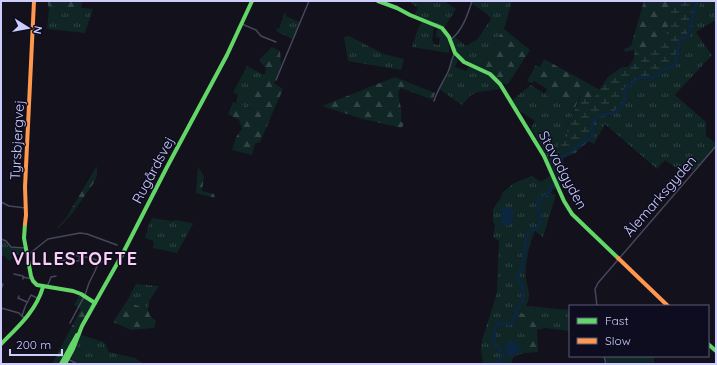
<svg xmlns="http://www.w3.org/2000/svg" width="717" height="365" font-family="Quicksand,sans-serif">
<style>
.grass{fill:url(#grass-tufts)}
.forest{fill:url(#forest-firs)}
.wetland{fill:url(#wetland-marsh)}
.water{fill:#0d2640}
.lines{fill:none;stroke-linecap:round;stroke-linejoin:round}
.river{stroke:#0d2640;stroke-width:3}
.street{stroke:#46475d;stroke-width:1.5}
.fast{stroke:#63d668;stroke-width:4}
.slow{stroke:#ff974d;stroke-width:4}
.labels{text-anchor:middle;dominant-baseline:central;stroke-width:3;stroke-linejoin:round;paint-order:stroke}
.street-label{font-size:14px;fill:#cdcdfe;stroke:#0e0d20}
.district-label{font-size:18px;font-weight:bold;letter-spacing:1px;fill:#fecff2;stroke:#0e0d20}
</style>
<defs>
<pattern id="grass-tufts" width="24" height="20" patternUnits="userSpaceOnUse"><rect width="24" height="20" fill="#102625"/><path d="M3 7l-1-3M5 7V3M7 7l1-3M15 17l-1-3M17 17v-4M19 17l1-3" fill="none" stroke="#324446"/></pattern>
<pattern id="forest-firs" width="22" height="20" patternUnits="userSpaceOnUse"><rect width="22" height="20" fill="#102625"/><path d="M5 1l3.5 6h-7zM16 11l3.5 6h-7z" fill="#324446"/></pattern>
<pattern id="wetland-marsh" width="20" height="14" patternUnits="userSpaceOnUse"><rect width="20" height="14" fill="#102625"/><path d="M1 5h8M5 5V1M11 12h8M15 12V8" fill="none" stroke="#324446"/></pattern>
</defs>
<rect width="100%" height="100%" fill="#12111c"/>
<g class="grass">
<polygon points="409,1 444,1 456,9 444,28 414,15 418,8"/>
<path d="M473 1H512L504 29 480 67C466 61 455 58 452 41L455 38 460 41 465 45H468L472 42 477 40 491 19 486 13 472 4Z"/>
<polygon points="702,1 716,1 716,24 714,21 696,32 704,44 712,55 675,95 706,122 706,136 716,143 716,146 693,171 685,163 679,170 665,160 657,169 605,124 594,144 588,141 594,137 598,119 601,117 609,116 626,94 626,90 640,79 657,77 662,72 675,66 678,62 682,40 685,39 700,3"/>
<polygon points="48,6 81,8 93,9 85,33 47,29 49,9"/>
<polygon points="285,12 286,13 285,16 300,22 292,39 276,31 277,28 279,29"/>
<path d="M422 21 434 27 432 41H433V44L439 45 440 38 436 37 437 28C447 31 450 43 449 53L412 47 418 29Z"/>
<polygon points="349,36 384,54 404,59 401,70 348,61 344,37"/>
<path d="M454 57 458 60 455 67 466 71 469 67C484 72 491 74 500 89L478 92 471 95 462 105 439 89 449 73Z"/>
<polygon points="247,66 262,74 251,102 256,109 251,110 248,107 236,103 238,94 233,93"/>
<polygon points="531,85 545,94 573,113 567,128 567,140 559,144 556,176 541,145 531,128 535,121 517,109 512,100"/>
<path d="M551 175 556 189H553L551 193 556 195 543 237 535 231C530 241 524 267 526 278 526 284 530 291 529 297 528 300 527 304 526 306L570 310V331L545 328 538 325 519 311 523 323 527 353C520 354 511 355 512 364H483L481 348 482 340 497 293 499 241 493 237 495 226 493 221V209L500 199 502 193 514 183 532 176 541 182Z"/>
<polygon points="152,218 172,221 176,220 192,223 193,224 177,253 153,248 154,241 145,238 145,236 148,230 147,229"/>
<polygon points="1,240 6,243 9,247 23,249 24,251 9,261 3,254 1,255"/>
<polygon points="136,284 159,286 149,301 148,310 127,301"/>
<polygon points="81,335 104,342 109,352 135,358 144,364 79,364 73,361 71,357"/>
<polygon points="605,356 654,356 654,364 607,364"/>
</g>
<g class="forest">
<polygon points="48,1 82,2 81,8 48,6"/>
<path d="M644 1H670C670 13 671 29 663 39 659 44 654 49 649 53L639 49 625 52 624 49 631 46Z"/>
<polygon points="504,29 530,50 508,84 504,84 492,74 480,67"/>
<polygon points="272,47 280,51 281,65 274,83 283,89 260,142 255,144 252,155 232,150 236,137 242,129 239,120 228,114 233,102 248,107 251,110 256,109 250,102 262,74 265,74 266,69 259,60"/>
<polygon points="544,59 600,90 592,102 580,95 573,113 545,94 547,89 534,81 531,83 527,81 536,65 540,67"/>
<path d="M395 77 435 93 433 100 401 88C396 94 400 101 401 108 402 113 401 117 401 122L404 123 402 128 363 119 322 106Z"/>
<polygon points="96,167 97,167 97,175 95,181 72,214 69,217 58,229 57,228 66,218"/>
<polygon points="198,167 204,176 202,191 214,194 215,198 196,193"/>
<polygon points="79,296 92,304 60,364 52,364 81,309 74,305"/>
<polygon points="127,301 148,310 150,316 156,321 154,328 131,330 113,322"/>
<polygon points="519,311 538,325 545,328 537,330 538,352 527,353 523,323 518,319 518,315"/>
</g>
<path class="wetland" d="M670 1H702C693 11 695 27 689 38L685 39 682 40 678 62 675 66 662 72 657 77 640 79 626 90V94L627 97C625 106 619 114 610 115 606 116 602 117 598 119L594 137 578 150 576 153 563 158 564 174 559 185 556 176 559 144 567 140V128L581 95 592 101 608 77 622 67H628L633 61 635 50 639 49 649 53C654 48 659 44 663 39 671 29 670 13 670 1Z"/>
<g class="water">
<path d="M501 207H508L513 210C514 216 513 222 508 226L501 225Z"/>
<path d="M510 341H513L521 348 519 352 511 357H509C505 351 502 345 510 341Z"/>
</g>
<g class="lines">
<polyline class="river" points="495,364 497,361 503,356 503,355 499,348 494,343 493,341 496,326 498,323 510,324 512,323 515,317 516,309 522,302 523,288 522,286 518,280 517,277 518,274 522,268 526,239 529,232 536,228 541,222 541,215 537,206 538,201 540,199 548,194 551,187 553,185 558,182 563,174 561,159 562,157 576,148 583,142 591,138 593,134 592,126 595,118 601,115 608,114 615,112 624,103 625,97 624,91 626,88 630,85 639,78 654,77 657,76 662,70 675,65 676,61 676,58 680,39 687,37 688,35 697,1"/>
<g class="street">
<polyline points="242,24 256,30 261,36 276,42"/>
<path d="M450 40C462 32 468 14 472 1"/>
<polyline points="276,80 309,1"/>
<path d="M434 101C437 91 443 82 448 72 451 66 451 59 455 53"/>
<polyline points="1,202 9,206 26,208"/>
<polyline points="1,239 6,241 11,247 25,248"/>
<polyline points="26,254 29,254 48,239 80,233 87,234 117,245"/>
<polyline points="1,256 2,255"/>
<polyline points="56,260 79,261 80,256"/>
<path d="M70 261 71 255C82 256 92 258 102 262"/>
<polyline points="14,274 23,276 23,277"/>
<polyline points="23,279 23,277 32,279"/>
<polyline points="47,287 51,277 56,276"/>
<polyline points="1,289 3,284"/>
<polyline points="19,296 18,298 27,302"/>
<polyline points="597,306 595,289 598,283 716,146"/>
<polyline points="1,308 19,313 25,319"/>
<polyline points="22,316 25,307 31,295 39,299"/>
<polyline points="70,323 85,295 89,283 95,271 99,261"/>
<polyline points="604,356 606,364"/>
<polyline points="68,359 77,364"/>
</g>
<g class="fast">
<polyline points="378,1 397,8 410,15 442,28 449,37 455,53 464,62 490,74 500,84 544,156 564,201 572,214 618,258"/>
<polyline points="25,224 24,238 31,276 33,281 37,285 73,291 81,294 95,303"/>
<path d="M1 344C18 327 36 311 43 287"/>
<polyline points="708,344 716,351"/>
<polyline points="61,364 77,335"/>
<polyline points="65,364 73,349 82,326 122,255 167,167 227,55 252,1"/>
</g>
<g class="slow">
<polyline points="25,224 26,215 25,187 34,1"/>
<polyline points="618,258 668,306"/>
</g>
</g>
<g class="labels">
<g class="street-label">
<text transform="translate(17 140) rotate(-87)">Tyrsbjergvej</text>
<text transform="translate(153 170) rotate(-62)">Rugårdsvej</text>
<text transform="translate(563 170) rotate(62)">Stavadgyden</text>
<text transform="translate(660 196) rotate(-49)">Ålemarksgyden</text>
</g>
<g class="district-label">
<text x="75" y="258">VILLESTOFTE</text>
</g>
</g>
<rect width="717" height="365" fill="none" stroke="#cdcdfe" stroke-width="4"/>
<rect x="569" y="305" width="140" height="52" fill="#0e0d20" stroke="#5a5a79"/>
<rect x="577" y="318" width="20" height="6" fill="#63d668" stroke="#5a5a79"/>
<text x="605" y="325" font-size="12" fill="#cdcdfe">Fast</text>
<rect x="577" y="338" width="20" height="6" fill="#ff974d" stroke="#5a5a79"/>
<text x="605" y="345" font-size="12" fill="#cdcdfe">Slow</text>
<g transform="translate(28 28) rotate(101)" stroke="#0e0d20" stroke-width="3" paint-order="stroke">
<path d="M0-3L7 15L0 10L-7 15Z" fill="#cdcdfe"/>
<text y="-6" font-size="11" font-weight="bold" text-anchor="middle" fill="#cdcdfe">N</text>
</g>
<path d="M10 349v6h52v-6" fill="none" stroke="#cdcdfe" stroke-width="2"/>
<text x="16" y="349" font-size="12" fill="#cdcdfe" stroke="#0e0d20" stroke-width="3" paint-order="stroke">200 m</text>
</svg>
